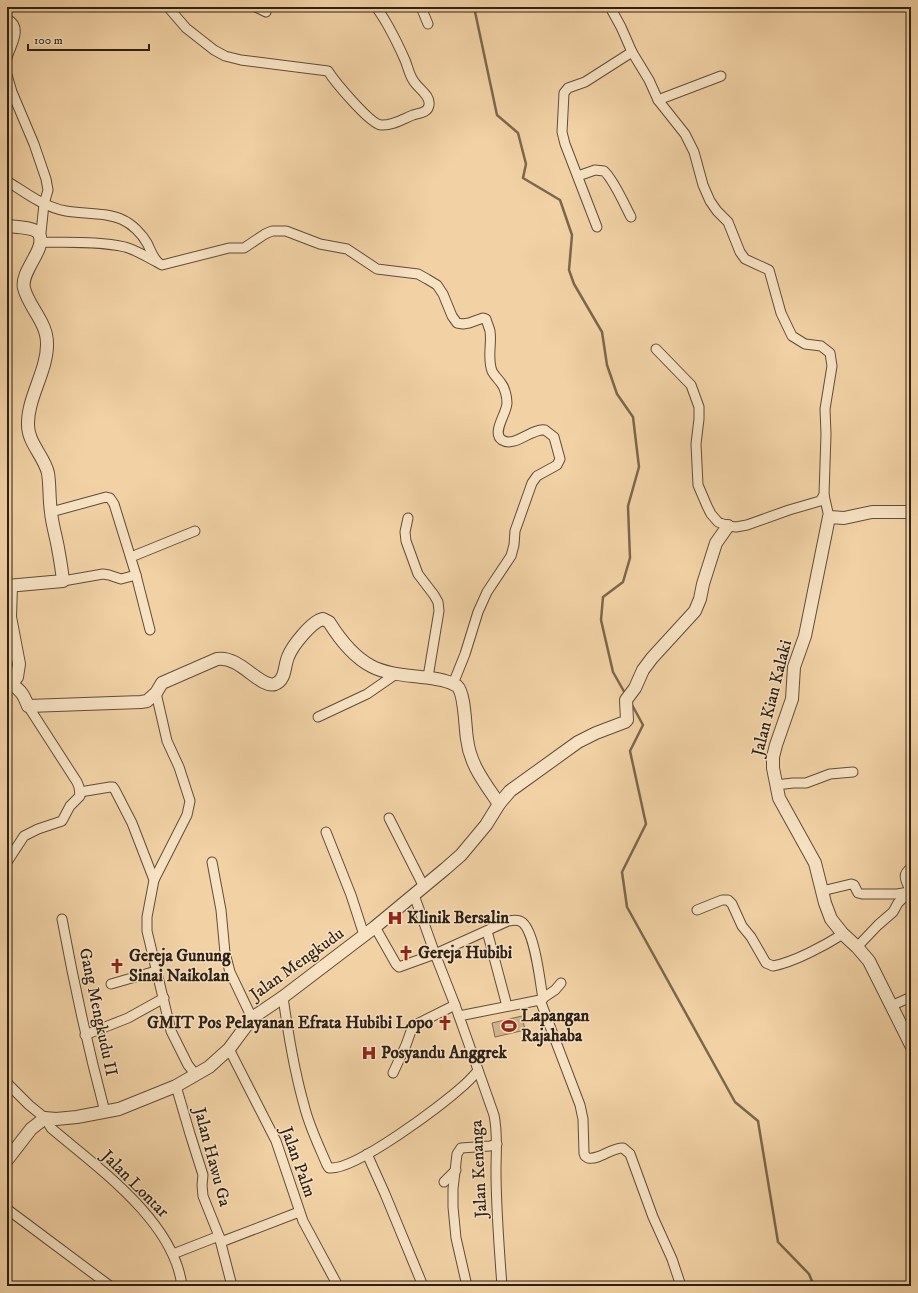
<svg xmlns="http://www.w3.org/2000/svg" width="918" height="1293" font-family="'IM FELL DW Pica',serif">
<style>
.green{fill:#d1b48d;stroke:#806a52}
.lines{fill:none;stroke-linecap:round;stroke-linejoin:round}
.stream{stroke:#7b674f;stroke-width:2.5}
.minor-casing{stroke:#5f4d3a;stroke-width:11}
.tertiary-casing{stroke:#5f4d3a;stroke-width:14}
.minor{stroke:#f7e2c4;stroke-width:9}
.tertiary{stroke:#f7e2c4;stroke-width:12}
.labels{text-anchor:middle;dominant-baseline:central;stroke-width:3;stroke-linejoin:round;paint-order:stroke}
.street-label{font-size:17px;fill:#2e2117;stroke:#f7e2c4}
.poi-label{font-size:17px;font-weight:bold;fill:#2e2117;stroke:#f7e2c4;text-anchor:start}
</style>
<rect width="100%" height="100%" fill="#f2d2a5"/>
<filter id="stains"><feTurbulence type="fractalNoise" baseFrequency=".005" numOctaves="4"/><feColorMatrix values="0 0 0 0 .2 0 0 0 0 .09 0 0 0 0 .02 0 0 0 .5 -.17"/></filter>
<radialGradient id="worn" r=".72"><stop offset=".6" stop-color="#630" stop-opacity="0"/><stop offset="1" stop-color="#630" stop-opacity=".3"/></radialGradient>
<polygon class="green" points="522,1016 525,1030 495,1037 492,1023"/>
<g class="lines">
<g class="stream">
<polyline points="474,7 497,115 518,133 526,164 523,178 560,200 572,235 569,270 574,284 602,332 607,365 617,394 633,417 639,467 628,506 630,558 623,582 603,597 601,620 613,672 626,695"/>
<polyline points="631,703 643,725 630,751 646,824 622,872 627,907 735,1102 758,1121 778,1242 809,1274 814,1286"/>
</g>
<g class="minor-casing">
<g id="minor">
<path d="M168 7 186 28 214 50 225 56 241 60 328 71C335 82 370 124 381 125 392 126 403 119 413 115 419 113 428 113 429 105 431 95 417 88 413 80 409 74 408 67 405 60 397 42 388 23 376 7"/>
<polyline points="256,7 266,12"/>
<polyline points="421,7 428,24"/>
<polyline points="610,7 621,27 632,52 649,80 658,100 685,134 694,152 703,185 710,201 717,211 728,222 740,252 745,259 769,270 781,313 792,336 805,344 821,346 830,353 832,366 825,409 826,434 824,495 829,517"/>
<path d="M7 19C24 27 10 46 7 58"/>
<path d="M7 75 12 92 34 144 46 179 48 190 44 204 40 242C68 243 98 241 125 247 136 250 147 257 157 262"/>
<polyline points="658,100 721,76"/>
<path d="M578 176 595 170 604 171C614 180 624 204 631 217"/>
<path d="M7 181C26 193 44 207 66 211 84 214 106 212 123 220 132 224 142 234 147 243 151 250 153 261 162 265L229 248H244L265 234 272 231H286L320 244 347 249 377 269 418 274 427 279 437 285 443 294 452 316 457 323 463 324 469 323 483 318 486 319C487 323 489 327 490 331 492 344 487 358 492 371 494 375 498 379 501 383 505 388 507 397 507 403 507 413 491 433 502 440 515 448 531 428 545 430L554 437 560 459 557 465 537 476 532 483 515 531 514 545 511 556 487 592 478 612 465 654 453 684"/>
<polyline points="597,227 565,144 562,132 564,93 568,88 585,82 632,52"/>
<polyline points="656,349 691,385 699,407 699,419 696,444 698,485 707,506 711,514 718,522 728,526 736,527 747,525 789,510 820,501 824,495"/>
<polyline points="51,512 106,497 110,498 114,504 136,575 121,579 109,575 103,574 63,581"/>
<polyline points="408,518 405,532 406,541 418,574 434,595 438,602 439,611 428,677"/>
<polyline points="131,557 195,531"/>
<polyline points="136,575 150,630"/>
<polyline points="156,693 167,741 179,767 190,801 187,815 154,880 147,917 147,931 171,1031 188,1065 196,1075"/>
<polyline points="318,717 367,694 396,674"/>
<polyline points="776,785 793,783 806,783 830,774 853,772"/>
<polyline points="80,792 110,787 113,787 115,790 132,823 154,880"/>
<polyline points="389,818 424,887"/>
<polyline points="326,832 351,895 364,935"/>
<polyline points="7,862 24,836 38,829 62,821 70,806 80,796 79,787 77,782 28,706"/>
<polyline points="212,862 221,910 225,953 230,972 252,1018"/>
<polyline points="822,891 851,884 854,885 858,893 862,894 897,894 909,892"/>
<path d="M414 895 435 954 455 1005 494 1115C498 1134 496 1151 496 1170 496 1208 499 1247 502 1286"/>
<path d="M697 910 722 900H728L732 904 742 926 751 937 766 963 773 966C794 962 824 946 843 934"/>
<path d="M62 919C74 984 88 1048 105 1112"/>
<path d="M375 927 396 964 399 967 435 954 508 921C513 920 519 919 523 923 535 934 540 981 543 999"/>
<polyline points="487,931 507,1006"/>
<path d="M857 947 878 925 893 912 898 903 908 893 910 890C906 880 901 875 911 868"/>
<polyline points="111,984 156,971"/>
<path d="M283 997C288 1033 294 1070 304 1105 309 1126 319 1146 327 1165L329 1168C355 1171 442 1105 463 1086 468 1082 473 1076 478 1071"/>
<path d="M540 1000 580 1105 583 1119 584 1153 585 1156 588 1158C600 1160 610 1148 623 1148L630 1154 653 1217 672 1259 681 1286"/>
<polyline points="891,1006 911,997"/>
<polyline points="459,1016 540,1000 555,990 561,983"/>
<polyline points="85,1035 128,1018 164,998"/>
<polyline points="229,1049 276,1141 303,1221 338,1286"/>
<polyline points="393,1073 406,1045 411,1031 419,1023 455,1005"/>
<path d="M7 1083 29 1105 45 1118 51 1128C98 1168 174 1221 182 1286"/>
<polyline points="176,1086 190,1134 203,1175 202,1185 203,1196 219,1236"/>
<polyline points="367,1154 385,1194 423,1286"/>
<polyline points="444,1182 456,1170"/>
<polyline points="7,1209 110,1286"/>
<polyline points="221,1242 299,1212"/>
<polyline points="173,1254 219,1236 232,1286"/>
<polyline points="467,1286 456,1238 453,1207 453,1189 457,1154 461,1148 490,1146 497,1144"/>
</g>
</g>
<g class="tertiary-casing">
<g id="tertiary">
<path d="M7 226C14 227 35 227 39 234 47 249 20 271 24 288 28 306 47 322 47 343 48 370 27 398 28 425 28 443 44 456 48 473 50 486 49 499 51 512 52 524 56 536 58 548 60 559 62 570 63 581L7 586"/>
<polyline points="911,512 872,512 844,518 829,517 805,636 794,667 792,699 776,745 773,757 773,768 779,798 815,863 825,903 831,919 843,934 857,947 869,961 911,1045"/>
<polyline points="11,685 17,677 19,664 10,617 11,586"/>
<path d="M7 687 11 685C21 689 24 696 28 706L141 702 147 701 156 693 162 683 217 659C240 655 260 689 275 684 286 680 284 666 288 657 292 646 312 621 323 619L329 622C339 638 354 657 371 666 386 674 405 675 421 677 432 678 448 680 457 686 465 693 465 727 467 739 470 765 485 783 499 804L486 825 461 855 445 869 375 927 283 997 252 1018 229 1049 209 1067 176 1086 119 1109 77 1117 56 1119 45 1118 31 1129 7 1160"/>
<polyline points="499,804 510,791 578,742 596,733 625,722 627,720 626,700 635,688 643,670 652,658 695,611 700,599 703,584 716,543 728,526"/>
</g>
</g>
<use href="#minor" class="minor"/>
<use href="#tertiary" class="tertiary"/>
</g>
<defs>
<g id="hospital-bare" transform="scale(1.2)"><path d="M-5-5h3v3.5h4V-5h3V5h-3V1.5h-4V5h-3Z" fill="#8f2418" stroke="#f7e2c4" stroke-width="2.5" paint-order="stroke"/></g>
<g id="church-bare" transform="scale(1.2)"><path d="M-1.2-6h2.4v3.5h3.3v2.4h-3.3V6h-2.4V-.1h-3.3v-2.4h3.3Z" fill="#8f2418" stroke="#f7e2c4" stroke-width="2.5" paint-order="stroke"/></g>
<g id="stadium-bare" transform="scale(1.2)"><path d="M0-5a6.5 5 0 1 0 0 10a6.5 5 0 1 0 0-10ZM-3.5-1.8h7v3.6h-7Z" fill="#8f2418" stroke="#f7e2c4" stroke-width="2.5" paint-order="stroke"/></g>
</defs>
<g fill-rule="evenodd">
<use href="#hospital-bare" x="395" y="918"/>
<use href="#church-bare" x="406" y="953"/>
<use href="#church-bare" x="117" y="966"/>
<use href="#church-bare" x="445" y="1023"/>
<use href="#stadium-bare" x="509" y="1026"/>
<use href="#hospital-bare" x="369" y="1053"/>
</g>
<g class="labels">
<g class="street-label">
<text transform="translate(772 698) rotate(-76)">Jalan Kian Kalaki</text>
<text transform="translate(297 964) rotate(-36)">Jalan Mengkudu</text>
<text transform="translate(98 1012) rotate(78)">Gang Mengkudu II</text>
<text transform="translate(212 1157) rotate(75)">Jalan Hawu Ga</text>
<text transform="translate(298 1162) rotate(70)">Jalan Palm</text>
<text transform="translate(479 1169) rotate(-93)">Jalan Kenanga</text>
<text transform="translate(135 1184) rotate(45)">Jalan Lontar</text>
</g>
<g class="poi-label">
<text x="407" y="918">Klinik Bersalin</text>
<text x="418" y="953">Gereja Hubibi</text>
<text x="129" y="956">Gereja Gunung<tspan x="129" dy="20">Sinai Naikolan</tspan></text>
<text x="521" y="1016">Lapangan<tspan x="521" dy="20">Rajahaba</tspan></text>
<text x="433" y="1023" text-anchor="end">GMIT Pos Pelayanan Efrata Hubibi Lopo</text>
<text x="381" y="1053">Posyandu Anggrek</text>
</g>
</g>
<rect width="918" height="1293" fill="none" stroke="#f2d2a5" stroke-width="24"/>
<rect x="8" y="8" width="902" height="1277" fill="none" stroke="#2e2117" stroke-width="2"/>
<rect x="12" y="12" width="894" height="1269" fill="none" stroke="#2e2117"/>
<path d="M28 44v6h121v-6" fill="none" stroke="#2e2117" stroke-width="2"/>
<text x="34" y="44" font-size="12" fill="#2e2117" stroke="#f7e2c4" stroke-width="3" paint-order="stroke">100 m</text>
<rect width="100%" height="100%" filter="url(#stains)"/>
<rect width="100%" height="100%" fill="url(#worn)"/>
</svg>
